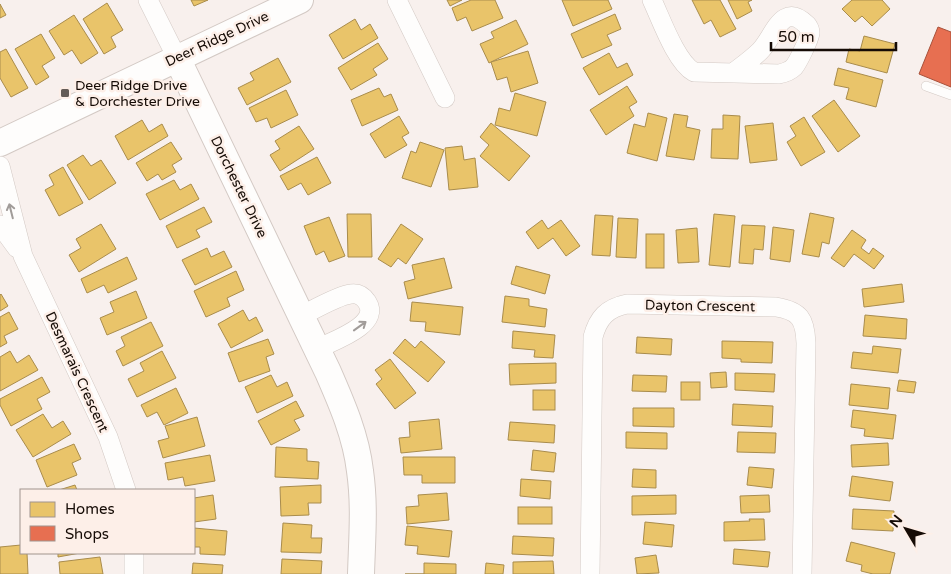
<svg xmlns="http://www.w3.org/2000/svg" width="951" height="574" font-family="'Varela Round',sans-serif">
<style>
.homes{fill:#e9c46a;stroke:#a98c4c}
.shops{fill:#e76f51;stroke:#a8513a}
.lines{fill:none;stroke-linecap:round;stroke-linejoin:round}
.lane-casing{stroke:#d3c9c4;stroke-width:10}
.street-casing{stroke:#d3c9c4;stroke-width:20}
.secondary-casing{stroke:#d3c9c4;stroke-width:28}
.lane{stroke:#fefdfc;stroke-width:9}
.street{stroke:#fefdfc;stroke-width:19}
.secondary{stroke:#fefdfc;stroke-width:26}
.oneway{stroke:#a19c99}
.poi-dot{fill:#645b56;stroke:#fdefe8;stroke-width:2}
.labels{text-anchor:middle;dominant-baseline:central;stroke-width:5;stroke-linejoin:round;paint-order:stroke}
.street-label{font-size:14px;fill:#150b05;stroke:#fdefe8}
.poi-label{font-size:14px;fill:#150b05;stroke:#fdefe8;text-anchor:start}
</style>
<rect width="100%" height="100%" fill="#f8f0ed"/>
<g class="homes">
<polygon points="191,0 208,0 194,6"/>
<polygon points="447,0 462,0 450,6"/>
<polygon points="471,0 495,0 503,18 472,31 466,17 457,21 452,8"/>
<polygon points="562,0 608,0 612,9 573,26"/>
<polygon points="692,0 720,0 736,29 720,37 711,20 704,24"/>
<polygon points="728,0 752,0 748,2 752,11 737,19"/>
<polygon points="852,0 882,0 890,9 872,26 862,16 855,22 842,9"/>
<polygon points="107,3 123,30 111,37 116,47 104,54 83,19"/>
<polygon points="0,4 6,15 0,18"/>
<polygon points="615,14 621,29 607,35 612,45 582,58 571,34"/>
<polygon points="74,15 98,53 81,64 72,50 64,55 49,31"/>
<polygon points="355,19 361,30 370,24 378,38 343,59 329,35"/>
<polygon points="516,20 528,44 489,63 480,44 494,38 491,32"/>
<polygon points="41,34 55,58 42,66 49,77 36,85 15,49"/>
<polygon points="864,36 895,44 887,73 846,62 849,49 860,51"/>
<polygon points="378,43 388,59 373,69 377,75 351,90 338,68"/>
<polygon points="6,49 28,88 11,97 0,78 0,52"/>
<polygon points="528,51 538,83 511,92 507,77 497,80 491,62"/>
<polygon points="609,53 617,68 627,63 633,75 599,95 583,68"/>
<polygon points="278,58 291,82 247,105 238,88 254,80 250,73"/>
<polygon points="838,68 883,80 876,107 846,99 849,88 834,85"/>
<polygon points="627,86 637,102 629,107 634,116 606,135 590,110"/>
<polygon points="379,88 384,97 391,94 398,110 362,126 351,100"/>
<polygon points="286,90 298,115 271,128 267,118 256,122 249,108"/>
<polygon points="515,93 546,102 537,136 495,125 499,108 510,111"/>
<polygon points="834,100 860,136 838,152 812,116"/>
<polygon points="648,113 667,118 657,161 627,153 634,124 645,127"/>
<polygon points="674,114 688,116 686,127 700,130 694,160 666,156"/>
<polygon points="723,115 740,116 738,159 711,158 712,129 723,129"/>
<polygon points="399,116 409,133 402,137 407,145 385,158 370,134"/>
<polygon points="804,117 825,152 801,166 787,142 796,136 790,126"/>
<polygon points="142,120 149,132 162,124 168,136 128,160 115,136"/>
<polygon points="491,123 530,156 509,181 480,156 489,145 480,137"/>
<polygon points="773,123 777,160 750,163 745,126"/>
<polygon points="299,126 314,149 280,171 270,155 280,149 275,141"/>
<polygon points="171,142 182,159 172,165 176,172 162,180 158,174 147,181 136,163"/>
<polygon points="420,142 444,150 431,187 402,178 411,151 416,153"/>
<polygon points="462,146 464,160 475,158 478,187 449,190 445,148"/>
<polygon points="83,155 91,166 101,160 116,183 89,200 67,165"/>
<polygon points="317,157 331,183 308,195 301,183 288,190 280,176"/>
<polygon points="63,167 83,203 59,216 45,190 54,185 49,175"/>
<polygon points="174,180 180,190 191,184 199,199 160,220 146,194"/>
<polygon points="204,207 212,222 196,230 200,237 177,248 166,226"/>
<polygon points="810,213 834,218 829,244 822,242 819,257 802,254"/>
<polygon points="347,214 371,214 372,257 348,257"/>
<polygon points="714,214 735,216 730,267 709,265"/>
<polygon points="595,215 613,216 610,256 592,255"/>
<polygon points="329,217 345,256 329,262 324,251 316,255 304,226"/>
<polygon points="618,218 638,219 636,258 616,257"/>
<polygon points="542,220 548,229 561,220 580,246 566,256 553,238 538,249 526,232"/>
<polygon points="101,224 116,249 79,272 69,255 81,248 76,239"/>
<polygon points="401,224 423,239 406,264 398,258 391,267 378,259"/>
<polygon points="742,225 765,226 763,250 754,249 753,264 739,263"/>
<polygon points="773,227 794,230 790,262 770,259"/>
<polygon points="697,228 699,262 678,263 676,230"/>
<polygon points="852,230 866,240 861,248 869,254 873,248 884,256 874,269 854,254 844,267 831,258"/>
<rect x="646" y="234" width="18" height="34"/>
<polygon points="207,248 211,257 224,251 232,267 195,285 182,260"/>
<polygon points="127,257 137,279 108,293 104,285 87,293 81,279"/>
<polygon points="444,258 452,288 408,299 404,282 415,279 412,265"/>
<polygon points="516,266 550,275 545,294 511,284"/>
<polygon points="236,271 244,290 227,298 230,306 206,317 194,291"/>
<polygon points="902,284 904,302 864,307 862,289"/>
<polygon points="136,291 147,318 107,335 100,318 114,312 110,302"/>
<polygon points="1,294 8,306 0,311 0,295"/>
<polygon points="505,296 529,299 529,306 547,309 545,327 502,322"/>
<polygon points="412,302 463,307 460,335 425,331 426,322 410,321"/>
<polygon points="243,310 249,321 256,317 263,331 231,348 218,324"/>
<polygon points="9,312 18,329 4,336 7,343 0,347 0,317"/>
<polygon points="865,315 907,319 906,339 863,336"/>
<polygon points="151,322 163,346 123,366 116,351 125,346 121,337"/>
<polygon points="513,331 555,335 553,358 534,357 535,350 512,348"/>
<polygon points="637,337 672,339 671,355 636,353"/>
<polygon points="268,339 274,354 266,357 270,371 239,382 228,353"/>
<polygon points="405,339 415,348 421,341 445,362 428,382 393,353"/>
<polygon points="722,341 773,342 772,363 741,362 741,359 722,358"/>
<polygon points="873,346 901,349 898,373 851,368 853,352 872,354"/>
<polygon points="10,351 17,363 29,355 38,370 0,391 0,357"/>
<polygon points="162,351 176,378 137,397 128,379 144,371 140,363"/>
<polygon points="390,359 416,393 395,409 376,384 382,379 375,370"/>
<polygon points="556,363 556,383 510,385 509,364"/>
<polygon points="726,372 727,387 711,388 710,373"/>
<polygon points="735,373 775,374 774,392 735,390"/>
<polygon points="271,375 277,387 287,382 293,396 257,413 245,387"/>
<polygon points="633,375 667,376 666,392 632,391"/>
<polygon points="42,377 50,392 37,399 42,409 11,426 0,405 0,399"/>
<polygon points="899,380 916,382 914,393 897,391"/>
<rect x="681" y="382" width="19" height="18"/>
<polygon points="851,384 890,388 888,409 849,405"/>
<polygon points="176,388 188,413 164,425 157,412 147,417 141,405"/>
<rect x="533" y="390" width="22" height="20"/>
<polygon points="296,401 304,416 294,420 300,430 271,445 258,421"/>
<polygon points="733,404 773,406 772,427 732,425"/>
<polygon points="633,408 674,408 674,427 633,426"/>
<polygon points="853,410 896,415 893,439 864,436 865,429 851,427"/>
<polygon points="43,414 52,428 63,421 71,434 33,457 16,430"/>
<polygon points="197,417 205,446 163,458 158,441 169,438 165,426"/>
<polygon points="439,419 442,449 401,453 399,438 410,437 409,422"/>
<polygon points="510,422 555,425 554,443 508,440"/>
<polygon points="626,432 667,433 667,449 626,448"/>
<polygon points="738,432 776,433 775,453 737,452"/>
<polygon points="888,443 889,465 852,467 851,445"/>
<polygon points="74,444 81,459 72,463 77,475 47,487 36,460"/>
<polygon points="276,447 307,449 307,461 319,462 318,479 275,477"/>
<polygon points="533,450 556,453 554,472 531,470"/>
<polygon points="210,455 215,481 185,486 183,477 168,480 165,463"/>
<polygon points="403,457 455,457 455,483 422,483 422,475 404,475"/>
<polygon points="749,467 774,469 772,488 747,485"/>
<polygon points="633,469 656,470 656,488 632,487"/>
<polygon points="852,476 893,482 890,501 849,496"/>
<polygon points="521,479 551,481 550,499 520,496"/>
<polygon points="75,485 77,490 59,490"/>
<polygon points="321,485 321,503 308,503 309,515 281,516 280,487"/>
<polygon points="447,493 449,520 407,524 406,507 419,506 418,495"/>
<polygon points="213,495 216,519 194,522 194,498"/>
<polygon points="676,495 676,514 632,515 632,496"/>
<polygon points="769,495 770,512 741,513 740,496"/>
<rect x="518" y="507" width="34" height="17"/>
<polygon points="853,509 894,511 893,531 852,529"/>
<polygon points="749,519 764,519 765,540 724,541 724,522 750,521"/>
<polygon points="645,522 674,525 672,547 643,544"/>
<polygon points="283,523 312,525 311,538 322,538 321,553 281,552"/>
<polygon points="407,526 452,531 449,557 417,554 418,546 405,545"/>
<polygon points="194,528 227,531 225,555 200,554 200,547 194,547"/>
<polygon points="513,536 554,538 553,556 512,554"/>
<polygon points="851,542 895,553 890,574 873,574 861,571 862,565 846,561"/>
<polygon points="21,545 21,553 27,553 28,574 0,574 0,547"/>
<polygon points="734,549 770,552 768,567 733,564"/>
<polygon points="58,553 80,553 58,557"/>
<polygon points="656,555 659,573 637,574 635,558"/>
<polygon points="100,557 103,574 60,574 59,562"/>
<polygon points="282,559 322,561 321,574 281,574"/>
<polygon points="553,561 554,574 513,574 513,562"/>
<polygon points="193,563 223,565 222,574 192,574"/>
<polygon points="424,563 456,564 456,574 405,574 424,574"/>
<polygon points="486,563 504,565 503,574 485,574"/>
</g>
<polygon class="shops" points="938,27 951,32 951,87 919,74"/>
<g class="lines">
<g class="lane-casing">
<polyline id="lane" points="926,86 951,95"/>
</g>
<g class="street-casing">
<g id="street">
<polyline points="148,0 177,58"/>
<polyline points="397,0 445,98"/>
<path d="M652 0C661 19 676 62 694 72L779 74C784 73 790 71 794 67 798 62 809 40 810 33 810 29 809 28 807 25 782 0 774 37 760 51 752 59 742 66 733 73"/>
<polyline points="0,166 23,256 108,437 126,490"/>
<polyline points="0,225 17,248"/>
<path d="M301 316C313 310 339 295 351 294 358 293 363 296 367 302 382 325 332 341 317 349"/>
<polyline points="134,553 134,574"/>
<path d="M590 574 593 337C598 318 607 308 627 304L776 307C800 311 805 319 806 343L802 574"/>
</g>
</g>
<g class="secondary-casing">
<g id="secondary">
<path d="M177 58 328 372C342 404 356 436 360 471 365 505 362 540 361 574"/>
<polyline points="0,143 300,0"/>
</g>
</g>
<use href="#lane" class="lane"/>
<use href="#street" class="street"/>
<use href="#secondary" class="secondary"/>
</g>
<defs><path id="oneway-shaft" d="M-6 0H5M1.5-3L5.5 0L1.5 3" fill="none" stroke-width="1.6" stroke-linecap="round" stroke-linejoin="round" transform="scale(1.25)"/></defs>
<g class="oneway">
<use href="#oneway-shaft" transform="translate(11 211) rotate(-104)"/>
<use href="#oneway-shaft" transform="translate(360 326) rotate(-36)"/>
</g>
<rect class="poi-dot" x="60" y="88" width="10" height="10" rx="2.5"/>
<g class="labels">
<g class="street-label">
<text transform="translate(217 39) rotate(-25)">Deer Ridge Drive</text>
<text transform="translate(239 187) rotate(64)">Dorchester Drive</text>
<text transform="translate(700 306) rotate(1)">Dayton Crescent</text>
<text transform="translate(77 372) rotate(65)">Desmarais Crescent</text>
</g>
<g class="poi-label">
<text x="75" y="85">Deer Ridge Drive<tspan x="75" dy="16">&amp; Dorchester Drive</tspan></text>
</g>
</g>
<rect x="20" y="489" width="175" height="65" fill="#fdefe8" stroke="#a0948d"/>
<rect x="30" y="502" width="25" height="15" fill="#e9c46a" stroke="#a0948d"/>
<text x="65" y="514" font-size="15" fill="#150b05">Homes</text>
<rect x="30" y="526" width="25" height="15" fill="#e76f51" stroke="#a0948d"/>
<text x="65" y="539" font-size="15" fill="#150b05">Shops</text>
<g transform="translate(906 529) rotate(308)" stroke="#fdefe8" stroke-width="4" paint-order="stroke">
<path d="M0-4L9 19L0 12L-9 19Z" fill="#150b05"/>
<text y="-8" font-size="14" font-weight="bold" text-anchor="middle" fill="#150b05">N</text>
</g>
<path d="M771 42v8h125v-8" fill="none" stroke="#150b05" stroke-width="2.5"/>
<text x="778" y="42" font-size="15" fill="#150b05" stroke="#fdefe8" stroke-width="4" paint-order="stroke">50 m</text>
</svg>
